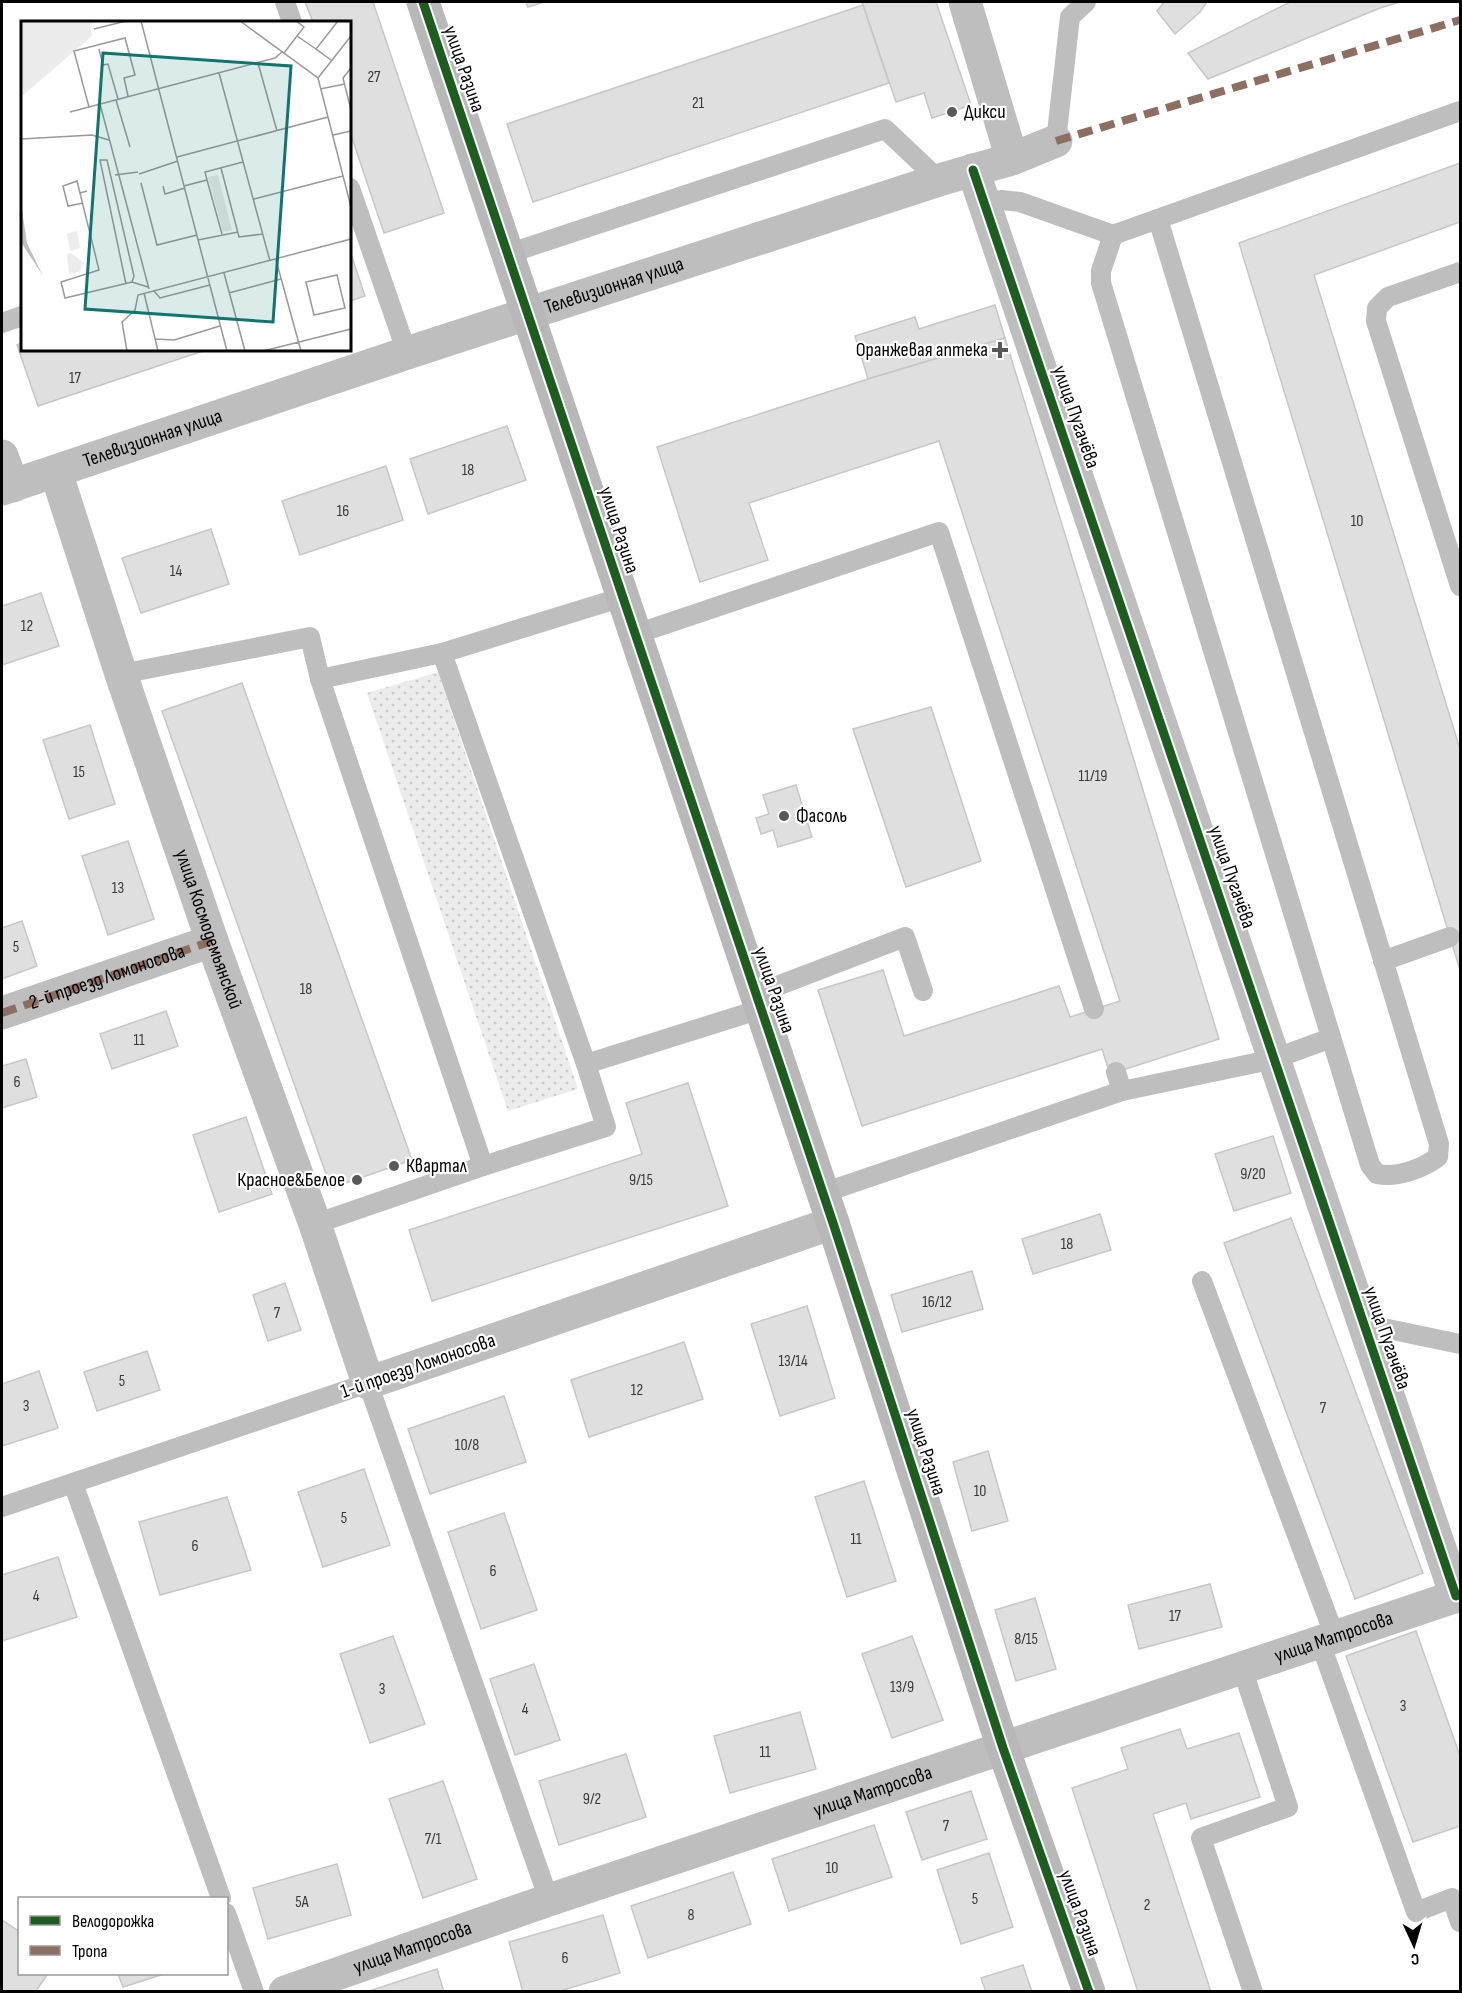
<svg xmlns="http://www.w3.org/2000/svg" width="1462" height="1993" font-family="'Sofia Sans Condensed',sans-serif">
<style>
.grass{fill:url(#grass-dots)}
.building{fill:#dfdfdf;stroke:#c7c7c7;stroke-width:1.5}
.lines{fill:none;stroke-linecap:round;stroke-linejoin:round}
.lane{stroke:#bebebe;stroke-width:20}
.street{stroke:#bebebe;stroke-width:33}
.secondary{stroke:#b8b8b8;stroke-width:33}
.quiet{stroke:#8d6e63;stroke-width:8;stroke-dasharray:15 8;stroke-linecap:butt}
.cycleway-casing{stroke:#fff;stroke-width:13}
.cycleway{stroke:#1b5e20;stroke-width:9}
.poi-dot{fill:#595959;stroke:#fff;stroke-width:2}
.labels{text-anchor:middle;dominant-baseline:central;stroke-width:4.5;stroke-linejoin:round;paint-order:stroke}
.number-label{font-size:16px;fill:#383838}
.street-label{font-size:20px;fill:#000;stroke:#fff}
.poi-label{font-size:20px;fill:#000;stroke:#fff;text-anchor:start}
.inset-road{fill:none;stroke:#999;stroke-width:1.5}
.view{fill:#0f766e;fill-opacity:0.15;stroke:#0f766e;stroke-width:3}
.inset-edge{fill:none;stroke:#000;stroke-width:3}
</style>
<defs>
<pattern id="grass-dots" width="8" height="8" patternUnits="userSpaceOnUse" patternTransform="scale(1.5)"><rect width="8" height="8" fill="#ececec"/><path d="M2 2h.1M6 6h.1" fill="none" stroke="#c9c9c9" stroke-width="1.8" stroke-linecap="round"/></pattern>
</defs>
<rect width="100%" height="100%" fill="#fff"/>
<polygon class="grass" points="438,672 578,1089 508,1111 367,693"/>
<g class="building">
<polygon points="305,2 373,2 444,213 384,233 350,132 350,22 313,22"/>
<polygon points="526,2 544,2 528,7"/>
<polygon points="862,2 936,2 971,105 932,118 924,93 896,102"/>
<polygon points="1164,2 1207,2 1200,12 1175,34 1157,11"/>
<polygon points="1290,2 1400,2 1380,8 1208,79 1188,53"/>
<polygon points="863,5 889,83 533,202 507,124"/>
<polygon points="1460,163 1460,222 1314,275 1460,749 1460,970 1239,243"/>
<polygon points="350,251 365,296 350,301"/>
<polygon points="995,305 1005,338 868,379 855,336 915,317 919,329"/>
<polygon points="1005,338 1219,1039 1110,1074 1102,1049 862,1126 818,990 883,970 904,1036 1059,986 1070,1017 1120,1001 939,441 749,503 768,560 700,582 657,447 868,379"/>
<polygon points="22,343 22,350 206,350 38,406 17,345"/>
<polygon points="507,426 526,480 428,514 410,459"/>
<polygon points="386,466 403,520 300,555 282,501"/>
<polygon points="211,529 229,584 141,613 122,558"/>
<polygon points="41,593 59,646 2,665 2,606"/>
<polygon points="242,683 412,1160 331,1188 162,711"/>
<polygon points="931,707 981,861 906,887 853,729"/>
<polygon points="90,725 115,804 69,819 43,740"/>
<polygon points="796,785 812,837 778,847 773,830 761,834 756,818 769,814 763,795"/>
<polygon points="128,841 154,919 108,935 82,856"/>
<polygon points="22,921 37,966 2,979 2,928"/>
<polygon points="166,1011 178,1046 112,1069 100,1034"/>
<polygon points="26,1059 37,1097 2,1108 2,1066"/>
<polygon points="688,1083 728,1206 432,1301 409,1230 642,1154 626,1103"/>
<polygon points="246,1117 272,1194 219,1212 193,1135"/>
<polygon points="1273,1136 1291,1193 1234,1211 1215,1154"/>
<polygon points="1100,1214 1111,1250 1033,1274 1022,1239"/>
<polygon points="1291,1218 1423,1573 1355,1599 1224,1243"/>
<polygon points="972,1271 983,1309 902,1332 891,1295"/>
<polygon points="285,1283 301,1330 268,1341 253,1295"/>
<polygon points="807,1306 835,1398 780,1416 751,1324"/>
<polygon points="684,1342 703,1399 589,1437 571,1380"/>
<polygon points="147,1351 160,1390 97,1411 84,1372"/>
<polygon points="39,1371 58,1428 2,1446 2,1384"/>
<polygon points="504,1396 526,1462 430,1494 408,1429"/>
<polygon points="988,1451 1008,1521 972,1531 953,1462"/>
<polygon points="364,1469 390,1545 323,1567 298,1492"/>
<polygon points="864,1481 896,1581 847,1597 815,1497"/>
<polygon points="227,1497 251,1570 160,1595 139,1522"/>
<polygon points="504,1513 537,1610 481,1629 448,1532"/>
<polygon points="58,1557 77,1617 2,1641 2,1575"/>
<polygon points="1210,1584 1222,1627 1139,1649 1128,1605"/>
<polygon points="1035,1598 1056,1669 1016,1681 995,1610"/>
<polygon points="1416,1631 1460,1756 1460,1828 1460,1826 1413,1842 1346,1656"/>
<polygon points="393,1636 425,1724 370,1743 340,1654"/>
<polygon points="912,1636 943,1720 892,1738 862,1654"/>
<polygon points="534,1664 560,1740 515,1755 490,1679"/>
<polygon points="800,1712 816,1769 730,1793 714,1736"/>
<polygon points="1180,1729 1187,1749 1239,1733 1260,1797 1191,1819 1186,1803 1153,1814 1211,1992 1138,1992 1072,1788 1128,1769 1121,1748"/>
<polygon points="626,1754 646,1817 559,1845 539,1781"/>
<polygon points="443,1781 477,1879 423,1898 389,1799"/>
<polygon points="971,1791 987,1839 922,1860 906,1812"/>
<polygon points="874,1825 892,1877 789,1911 772,1859"/>
<polygon points="989,1853 1013,1927 961,1944 937,1870"/>
<polygon points="337,1864 351,1915 268,1939 253,1888"/>
<polygon points="733,1872 751,1924 648,1958 631,1906"/>
<polygon points="603,1915 620,1973 557,1992 523,1992 509,1942"/>
<polygon points="2,1920 20,1932 20,1974 48,1974 35,1992 4,1992 2,1990"/>
<polygon points="1023,1965 1032,1992 986,1992 981,1978"/>
<polygon points="437,1969 444,1992 366,1992"/>
<polygon points="118,1974 164,1974 123,1987"/>
</g>
<g class="lines">
<g class="lane">
<polyline points="285,2 292,22"/>
<polyline points="1056,141 1070,17 1086,2"/>
<polyline points="350,188 407,353"/>
<polyline points="985,203 1001,200 1020,202 1113,235 1460,111"/>
<path d="M1113 235 1101 271V283L1370 1165 1377 1174C1397 1178 1422 1169 1438 1157L1439 1144 1158 219"/>
<polyline points="507,254 885,129 939,180"/>
<polyline points="1460,272 1388,297 1377,308 1376,321 1460,586"/>
<polyline points="2,323 22,316"/>
<polyline points="636,634 939,532 1094,1009"/>
<polyline points="442,653 586,1064 761,1009"/>
<polyline points="121,674 310,637 320,679 483,1166"/>
<polyline points="320,679 442,653 623,597"/>
<polyline points="1383,961 1450,937"/>
<polyline points="756,994 905,937 923,991"/>
<polyline points="1122,1091 1274,1059 1331,1038"/>
<polyline points="823,1193 1122,1091 1116,1072"/>
<polyline points="315,1224 483,1166 606,1127 586,1064"/>
<polyline points="1202,1281 1335,1637"/>
<polyline points="1364,1324 1460,1344"/>
<polyline points="73,1483 221,1898"/>
<polyline points="2,1507 368,1383 549,1900"/>
<polyline points="1320,1642 1416,1912 1452,1898 1460,1922"/>
<polyline points="1242,1668 1288,1807 1201,1838 1253,1992"/>
<polyline points="226,1913 254,1992"/>
</g>
<g class="street">
<polyline points="965,2 1012,159"/>
<polyline points="973,170 1456,1596"/>
<polyline points="2,456 13,486"/>
<path id="s1" d="M56 472 121 674 212 941 315 1224 368 1383 833 1223"/>
<path id="s2" d="M2 489 407 353 939 180 1012 159 1056 141"/>
<polyline points="2,1013 212,941"/>
<path id="s3" d="M285 1992 549 1900 1460 1595"/>
</g>
<polyline class="secondary" points="423,2 833,1223 1003,1748 1089,1992"/>
<g class="quiet">
<polyline points="1056,141 1460,20"/>
<path id="s4" d="M2 1013 212 941"/>
</g>
<g class="cycleway-casing">
<g id="cycleway">
<polyline points="423,2 833,1223 1003,1748 1089,1992"/>
<polyline points="973,170 1456,1596"/>
</g>
</g>
<use href="#cycleway" class="cycleway"/>
</g>
<g class="poi-dot">
<circle cx="952" cy="112" r="6"/>
<path d="M997 341h6v6h6v6h-6v6h-6v-6h-6v-6h6z"/>
<circle cx="784" cy="816" r="6"/>
<circle cx="394" cy="1166" r="6"/>
<circle cx="357" cy="1180" r="6"/>
</g>
<g class="labels">
<g class="number-label">
<text x="374" y="77">27</text>
<text x="698" y="103">21</text>
<text x="75" y="378">17</text>
<text x="468" y="470">18</text>
<text x="343" y="511">16</text>
<text x="1357" y="521">10</text>
<text x="176" y="571">14</text>
<text x="27" y="626">12</text>
<text x="79" y="772">15</text>
<text x="1093" y="776">11/19</text>
<text x="118" y="888">13</text>
<text x="16" y="947">5</text>
<text x="306" y="989">18</text>
<text x="139" y="1040">11</text>
<text x="17" y="1082">6</text>
<text x="1253" y="1174">9/20</text>
<text x="641" y="1180">9/15</text>
<text x="1067" y="1244">18</text>
<text x="937" y="1302">16/12</text>
<text x="277" y="1313">7</text>
<text x="793" y="1361">13/14</text>
<text x="122" y="1381">5</text>
<text x="637" y="1390">12</text>
<text x="26" y="1406">3</text>
<text x="1323" y="1408">7</text>
<text x="467" y="1445">10/8</text>
<text x="980" y="1491">10</text>
<text x="344" y="1518">5</text>
<text x="856" y="1539">11</text>
<text x="195" y="1546">6</text>
<text x="493" y="1571">6</text>
<text x="36" y="1596">4</text>
<text x="1175" y="1616">17</text>
<text x="1026" y="1639">8/15</text>
<text x="902" y="1687">13/9</text>
<text x="382" y="1689">3</text>
<text x="1403" y="1706">3</text>
<text x="525" y="1709">4</text>
<text x="765" y="1752">11</text>
<text x="592" y="1799">9/2</text>
<text x="946" y="1826">7</text>
<text x="433" y="1839">7/1</text>
<text x="832" y="1868">10</text>
<text x="975" y="1899">5</text>
<text x="302" y="1902">5А</text>
<text x="1147" y="1905">2</text>
<text x="691" y="1915">8</text>
<text x="565" y="1958">6</text>
</g>
<g class="street-label">
<text transform="translate(464 69) rotate(71)">улица Разина</text>
<text stroke="none"><textPath href="#s2" startOffset="645">Телевизионная улица</textPath></text>
<text transform="translate(1076 417) rotate(71)">улица Пугачёва</text>
<text stroke="none"><textPath href="#s2" startOffset="159">Телевизионная улица</textPath></text>
<text transform="translate(619 530) rotate(72)">улица Разина</text>
<text transform="translate(1232 877) rotate(71)">улица Пугачёва</text>
<text stroke="none"><textPath href="#s1" startOffset="482">улица Космодемьянской</textPath></text>
<text stroke="none"><textPath href="#s4" startOffset="111">2-й проезд Ломоносова</textPath></text>
<text transform="translate(774 990) rotate(71)">улица Разина</text>
<text transform="translate(1387 1338) rotate(71)">улица Пугачёва</text>
<text transform="translate(418 1366) rotate(-19)">1-й проезд Ломоносова</text>
<text transform="translate(926 1452) rotate(72)">улица Разина</text>
<text stroke="none"><textPath href="#s3" startOffset="1107">улица Матросова</textPath></text>
<text stroke="none"><textPath href="#s3" startOffset="621">улица Матросова</textPath></text>
<text transform="translate(1080 1913) rotate(70)">улица Разина</text>
<text stroke="none"><textPath href="#s3" startOffset="135">улица Матросова</textPath></text>
</g>
<g class="poi-label">
<text x="964" y="112">Дикси</text>
<text x="988" y="350" text-anchor="end">Оранжевая аптека</text>
<text x="796" y="816">Фасоль</text>
<text x="406" y="1166">Квартал</text>
<text x="345" y="1180" text-anchor="end">Красное&amp;Белое</text>
</g>
</g>
<g transform="translate(21 21)">
<rect width="330" height="330" fill="#fff"/>
<path d="M197 154 211 209 202 211 187 156Z" fill="#ececec"/>
<path d="M50 232 63 242 58 251 48 253 46 233Z" fill="#ececec"/>
<path d="M0 0H81L69 3 71 15 0 76ZM56 210 59 227 49 230 46 213Z" fill="#ececec"/>
<path d="M0 183 6 222 22 255 0 221Z" fill="#bfbfbf"/>
<path class="inset-road" d="M120 0 206 330M219 0 297 57 330 186M73 8 105 0M276 15 295 28M78 28 82 44 87 43 97 78M263 32 283 6 275 0M310 39 295 28 317 0M237 42 256 110M330 47 322 57 330 89M198 52 249 240M297 57 330 15M299 68 324 63M95 79 109 126M79 83 128 268M68 86 53 30 104 17 114 54 103 57 107 75M49 91 254 37 261 31M312 114 330 110M0 118 71 114 88 119M156 136 307 96M200 147 218 216 242 213M118 153 157 140M94 154 117 151M186 159 184 151 222 141M120 162 136 224 176 214M142 165 144 173 164 167M163 165 186 159 201 213M66 170 59 172 78 249 40 261 44 277 111 261 127 266M59 172 56 160 42 165 47 185 62 182M233 178 322 155M177 219 217 211M255 239 280 330M203 252 224 330M316 254 324 287 293 294 285 261ZM105 263 79 139H86L113 255 111 261M133 270 139 277 189 264M123 272 137 330M208 272 260 258M134 318 153 319 199 305M106 330 101 301 114 289 117 274 330 218M242 330 330 308"/>
<path class="view" d="M82 32 270 45 252 301 64 288Z"/>
<rect width="330" height="330" class="inset-edge"/>
</g>
<rect width="1462" height="1993" fill="none" stroke="#000000" stroke-width="6"/>
<rect x="18" y="1897" width="210" height="78" fill="#ffffff" stroke="#999999" stroke-width="1.5"/>
<rect x="30" y="1916" width="30" height="9" fill="#1b5e20" stroke="#999999" stroke-width="1.5"/>
<text x="72" y="1927" font-size="18" fill="#000000">Велодорожка</text>
<rect x="30" y="1946" width="30" height="9" fill="#8d6e63" stroke="#999999" stroke-width="1.5"/>
<text x="72" y="1957" font-size="18" fill="#000000">Тропа</text>
<g transform="translate(1414 1945) rotate(176)" stroke="#ffffff" stroke-width="4.5" paint-order="stroke">
<path d="M0-4.5L10 22L0 15L-10 22Z" fill="#000000"/>
<text y="-9" font-size="16" font-weight="bold" text-anchor="middle" fill="#000000">С</text>
</g>
</svg>
